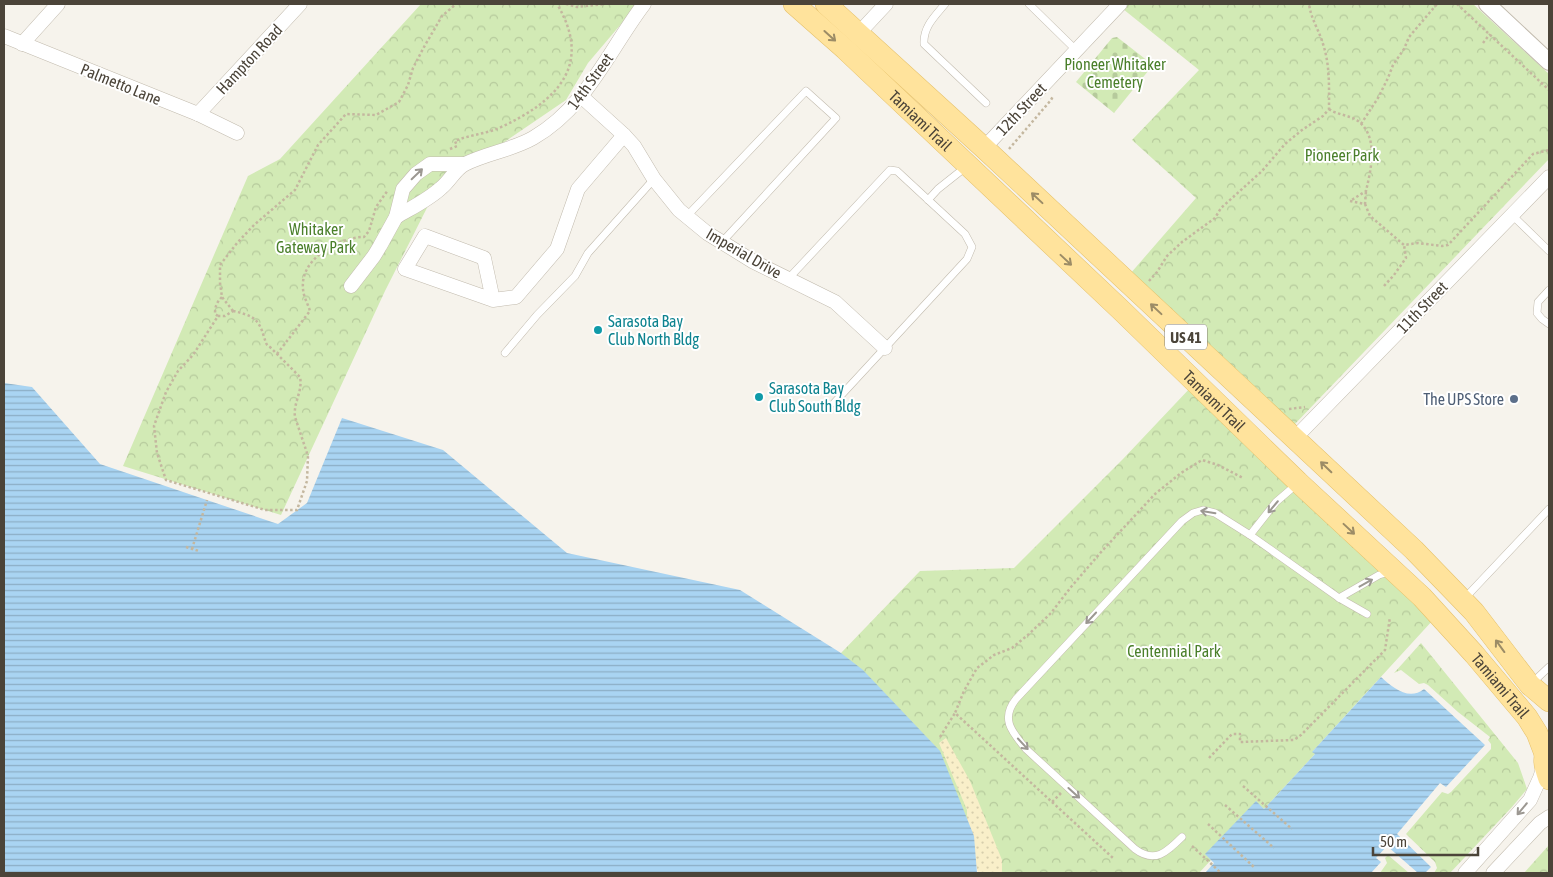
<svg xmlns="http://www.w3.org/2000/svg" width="1553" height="877" font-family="'Asap Condensed',sans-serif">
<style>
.forest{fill:url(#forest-crowns)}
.sand{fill:url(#sand-dots)}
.cemetery{fill:url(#cemetery-stones)}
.water{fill:url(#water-rules)}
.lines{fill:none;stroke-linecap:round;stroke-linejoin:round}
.service-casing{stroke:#c2bbae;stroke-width:8}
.minor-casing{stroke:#c2bbae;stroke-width:15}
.tertiary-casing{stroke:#c2bbae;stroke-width:18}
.primary-casing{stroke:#e6c16a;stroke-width:22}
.path{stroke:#c4b79f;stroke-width:2.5;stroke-dasharray:2.5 2.5;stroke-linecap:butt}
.service{stroke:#fff;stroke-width:7}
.minor{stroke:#fff;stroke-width:14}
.tertiary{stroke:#fff;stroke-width:16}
.primary{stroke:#ffe39c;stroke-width:21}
.oneway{stroke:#9c8c66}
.oneway2{stroke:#9c9892}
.culture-dot{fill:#0f9aa8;stroke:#fff;stroke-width:2}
.service-dot{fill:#5c6f8a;stroke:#fff;stroke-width:2}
.labels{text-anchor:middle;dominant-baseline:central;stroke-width:4;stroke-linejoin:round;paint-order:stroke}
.shield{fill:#fff;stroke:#817c74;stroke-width:1}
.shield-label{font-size:15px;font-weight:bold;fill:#4b4439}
.street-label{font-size:16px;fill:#4b4439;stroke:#fff}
.park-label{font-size:16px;fill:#4a7f2a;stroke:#fff}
.culture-label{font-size:16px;fill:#0d838f;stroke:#fff;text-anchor:start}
.service-label{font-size:16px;fill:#4e5e75;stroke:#fff;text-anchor:end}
</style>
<defs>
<pattern id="forest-crowns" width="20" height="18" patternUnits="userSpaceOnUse" patternTransform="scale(1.25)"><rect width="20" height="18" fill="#d2eab5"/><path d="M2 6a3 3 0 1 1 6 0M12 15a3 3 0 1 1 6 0" fill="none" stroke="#b6ca9c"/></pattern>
<pattern id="sand-dots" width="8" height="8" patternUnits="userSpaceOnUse" patternTransform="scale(1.25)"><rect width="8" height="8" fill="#f9efc9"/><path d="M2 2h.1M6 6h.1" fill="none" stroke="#d7cead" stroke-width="1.8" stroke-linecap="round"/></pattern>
<pattern id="cemetery-stones" width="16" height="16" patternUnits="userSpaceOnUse" patternTransform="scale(1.25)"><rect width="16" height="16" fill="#d2eab5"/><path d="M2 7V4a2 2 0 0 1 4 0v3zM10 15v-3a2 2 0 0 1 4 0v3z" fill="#b6ca9c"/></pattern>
<pattern id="water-rules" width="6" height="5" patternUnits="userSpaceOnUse" patternTransform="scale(1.25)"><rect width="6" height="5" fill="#a9d4f2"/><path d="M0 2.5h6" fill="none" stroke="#8caec5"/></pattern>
</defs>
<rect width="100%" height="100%" fill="#f6f3ec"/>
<g class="forest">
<polygon points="421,4 638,4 588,63 566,100 437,188 385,291 281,515 123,466 248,176 280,159"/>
<polygon points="1128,4 1473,4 1549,74 1549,159 1294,425 1130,274 1196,198 1132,140 1199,70 1123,9"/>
<polygon points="1192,386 1433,620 1313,751 1315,754 1264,809 1256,802 1206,854 1211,860 1199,873 982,873 841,653 920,571 1014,568 1123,459"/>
<polygon points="1421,643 1518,763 1527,789 1512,807 1450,873 1434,873 1437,868 1435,862 1406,834 1442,792 1448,794 1451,792 1491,749 1491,744 1488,740 1490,737 1458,712 1428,685 1424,683 1419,684 1401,670 1394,673"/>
<polygon points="1549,845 1549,873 1524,873"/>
<polygon points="1388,855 1409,873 1380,873 1387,863 1385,858"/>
</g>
<polygon class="sand" points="946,738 970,781 1002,860 1002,873 978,873 967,827 967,810 939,743"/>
<polygon class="cemetery" points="1117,37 1153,65 1114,113 1076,82 1112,38"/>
<g class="water">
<polygon points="4,383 32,387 100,464 278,524 307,503 342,418 443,450 567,553 740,590 841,653 863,670 940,751 974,836 977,873 4,873"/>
<path d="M1381 677C1393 688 1409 701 1424 689L1485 745 1446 787 1440 783 1397 834 1431 867 1425 873H1418L1387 846 1376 858 1381 862 1371 873H1205L1214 863 1205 854 1256 801 1264 809 1315 754 1312 752Z"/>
</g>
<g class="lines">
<g class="service-casing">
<g id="service">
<path d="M945 4C935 16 923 27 924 44L986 103"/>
<polyline points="1029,4 1076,50"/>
<polyline points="928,200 938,189 967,166"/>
<polyline points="1512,215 1549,251"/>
<polyline points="687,216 806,91 836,118 722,242"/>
<polyline points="788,279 890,170 897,171 965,234 972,247 967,259 834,403"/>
<polyline points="1549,290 1538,302 1537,313 1542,319 1549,324"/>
<polyline points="505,353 537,315 575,276 588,253 654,179"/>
<polyline points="1250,535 1276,502 1297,484"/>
<polyline points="1339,598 1379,575 1389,572"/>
<polyline points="1465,598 1549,509"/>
<polyline points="1532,683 1549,667"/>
<path d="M1182 837C1167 852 1155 864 1135 849L1026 749C1012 732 1000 719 1016 699L1182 521 1193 513 1203 510 1215 513 1250 535 1339 598 1367 614"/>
</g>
</g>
<g class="minor-casing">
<g id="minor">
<polyline points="859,33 886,4"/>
<polyline points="4,36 198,114 237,133"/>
<polyline points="22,44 58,4"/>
<polyline points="582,97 624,135 634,146 654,179 679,210 707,233 754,262 835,302 885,348"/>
<polyline points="198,114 300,4"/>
<polyline points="984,148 1120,4"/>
<path d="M396 217C411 208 428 200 441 188 450 181 455 169 465 164 487 153 512 150 533 138 586 108 609 50 644 4"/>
<polyline points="351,286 374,256 380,246 396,217 403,189 416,174 430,164 464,164"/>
<polyline points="493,300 484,258 425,236 405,269 493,300 516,297 557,249 578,189 624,135"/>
<polyline points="1295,438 1549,177"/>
<polyline points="1465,873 1530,800 1540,778 1544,766"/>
<polyline points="1493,873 1540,823 1549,817"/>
</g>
</g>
<g class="tertiary-casing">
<polyline id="tertiary" points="1487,4 1549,62"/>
</g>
<g class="primary-casing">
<g id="primary">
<path id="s1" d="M794 4 845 49 1122 311 1298 482 1422 597 1474 654 1527 717 1537 733 1545 754"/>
<polyline points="826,4 984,148 1414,550 1474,612 1530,685 1549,701"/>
<path d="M1549 744C1542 758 1544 765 1549 779"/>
</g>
</g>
<g class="path">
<polyline points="566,4 577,7 605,4"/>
<polyline points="1457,4 1549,90"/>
<polyline points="1483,43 1490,34"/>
<path d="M1329 109C1337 115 1350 115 1358 121 1379 137 1371 169 1366 191L1350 201"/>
<polyline points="1361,124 1378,98 1388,78 1393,65 1404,49 1409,37 1437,4"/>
<path d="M450 149 457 146 455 141C469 135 485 134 499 128 556 102 594 66 557 4"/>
<polyline points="1009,149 1051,100 1053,96"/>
<polyline points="1350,201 1365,204 1366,191"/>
<polyline points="1365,204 1370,216 1404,245 1418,243 1442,246 1448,245 1533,154 1549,150"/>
<path d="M1149 281 1157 272 1167 256 1182 242 1215 218 1221 208 1262 171 1285 144 1302 130 1323 116 1329 109C1329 87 1330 65 1323 44 1319 30 1311 19 1309 4"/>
<polyline points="1384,286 1394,275 1406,258 1404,245"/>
<path d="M233 311C251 315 259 318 264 337 266 342 265 344 270 347L300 377C303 391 293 403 295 417L308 456 307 481 297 510H265L166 480 157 453 154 426 166 392 178 371 193 355 218 316H225Z"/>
<polyline points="233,311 222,297 220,283 220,265 237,243 254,225 295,190 318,145 346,114 376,115 399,102 408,85 413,68 424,47 442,16 456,4"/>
<path d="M218 316 215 314C215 306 217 302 222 297"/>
<path d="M277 354 310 311C308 304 303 296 303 288 300 259 339 237 364 237L369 231 376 207 388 190"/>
<polyline points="1289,409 1305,407"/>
<polyline points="186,547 199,551"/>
<polyline points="192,549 207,500"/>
<polyline points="940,737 955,713"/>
<polyline points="1209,758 1232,734 1240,734 1240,742 1294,740 1301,735 1385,650 1390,617"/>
<polyline points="1243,786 1292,829"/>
<polyline points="1061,793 1052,802 955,713 964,691 977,668 994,655 1012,648 1029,634 1051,613 1071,587 1102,551 1155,494 1181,473 1202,460 1218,465 1243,478"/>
<polyline points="1052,802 1113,858"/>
<polyline points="1225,805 1274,848"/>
<polyline points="1208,824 1255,868"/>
<polyline points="1192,846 1221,873"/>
</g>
<use href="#service" class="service"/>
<use href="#minor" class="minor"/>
<use href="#tertiary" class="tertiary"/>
<use href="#primary" class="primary"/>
</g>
<defs><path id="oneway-shaft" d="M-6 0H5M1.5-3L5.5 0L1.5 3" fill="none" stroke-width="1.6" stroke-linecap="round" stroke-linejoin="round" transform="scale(1.25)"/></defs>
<g class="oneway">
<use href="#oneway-shaft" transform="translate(830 36) rotate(42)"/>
<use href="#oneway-shaft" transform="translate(1037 198) rotate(-137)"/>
<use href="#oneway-shaft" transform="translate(1066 260) rotate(43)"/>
<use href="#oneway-shaft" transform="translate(1156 309) rotate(-137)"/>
<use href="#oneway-shaft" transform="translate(1326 467) rotate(-136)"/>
<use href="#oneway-shaft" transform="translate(1349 529) rotate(43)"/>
<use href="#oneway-shaft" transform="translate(1500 646) rotate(-126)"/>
</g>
<g class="oneway2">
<use href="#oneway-shaft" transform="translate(417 174) rotate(-44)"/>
<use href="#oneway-shaft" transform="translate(1273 507) rotate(130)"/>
<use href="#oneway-shaft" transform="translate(1208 512) rotate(-171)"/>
<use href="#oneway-shaft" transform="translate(1366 583) rotate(-29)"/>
<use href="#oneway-shaft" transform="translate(1091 618) rotate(133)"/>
<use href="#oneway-shaft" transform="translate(1023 744) rotate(47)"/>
<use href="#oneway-shaft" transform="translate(1074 793) rotate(42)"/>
<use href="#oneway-shaft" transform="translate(1522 809) rotate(130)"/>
</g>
<g class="culture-dot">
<circle cx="598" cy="330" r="5"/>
<circle cx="759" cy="397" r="5"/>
</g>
<circle class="service-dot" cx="1514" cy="399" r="5"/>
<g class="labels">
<rect class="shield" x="1165" y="324.5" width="42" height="25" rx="4"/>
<g class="shield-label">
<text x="1186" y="337">US 41</text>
</g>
<g class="street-label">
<text transform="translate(249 59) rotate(-47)">Hampton Road</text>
<text transform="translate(590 81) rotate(-54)">14th Street</text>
<text transform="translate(121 84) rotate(22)">Palmetto Lane</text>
<text transform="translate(1021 109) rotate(-47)">12th Street</text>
<text stroke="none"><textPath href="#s1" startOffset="172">Tamiami Trail</textPath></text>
<text transform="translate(744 253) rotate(30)">Imperial Drive</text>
<text transform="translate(1422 307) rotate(-46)">11th Street</text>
<text stroke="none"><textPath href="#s1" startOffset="578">Tamiami Trail</textPath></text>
<text stroke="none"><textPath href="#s1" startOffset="982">Tamiami Trail</textPath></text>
</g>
<g class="park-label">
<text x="1115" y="64">Pioneer Whitaker<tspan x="1115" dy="18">Cemetery</tspan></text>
<text x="1342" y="155">Pioneer Park</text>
<text x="316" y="229">Whitaker<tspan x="316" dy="18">Gateway Park</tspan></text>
<text x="1174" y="651">Centennial Park</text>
</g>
<g class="culture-label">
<text x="608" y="321">Sarasota Bay<tspan x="608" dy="18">Club North Bldg</tspan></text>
<text x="769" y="388">Sarasota Bay<tspan x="769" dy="18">Club South Bldg</tspan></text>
</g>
<g class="service-label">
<text x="1504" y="399">The UPS Store</text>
</g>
</g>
<rect width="1553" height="877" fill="none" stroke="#4b4439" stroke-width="10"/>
<path d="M1373 847v8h105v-8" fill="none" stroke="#4b4439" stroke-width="2.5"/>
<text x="1380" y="847" font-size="15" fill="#4b4439" stroke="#ffffff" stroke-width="4" paint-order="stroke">50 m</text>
</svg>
